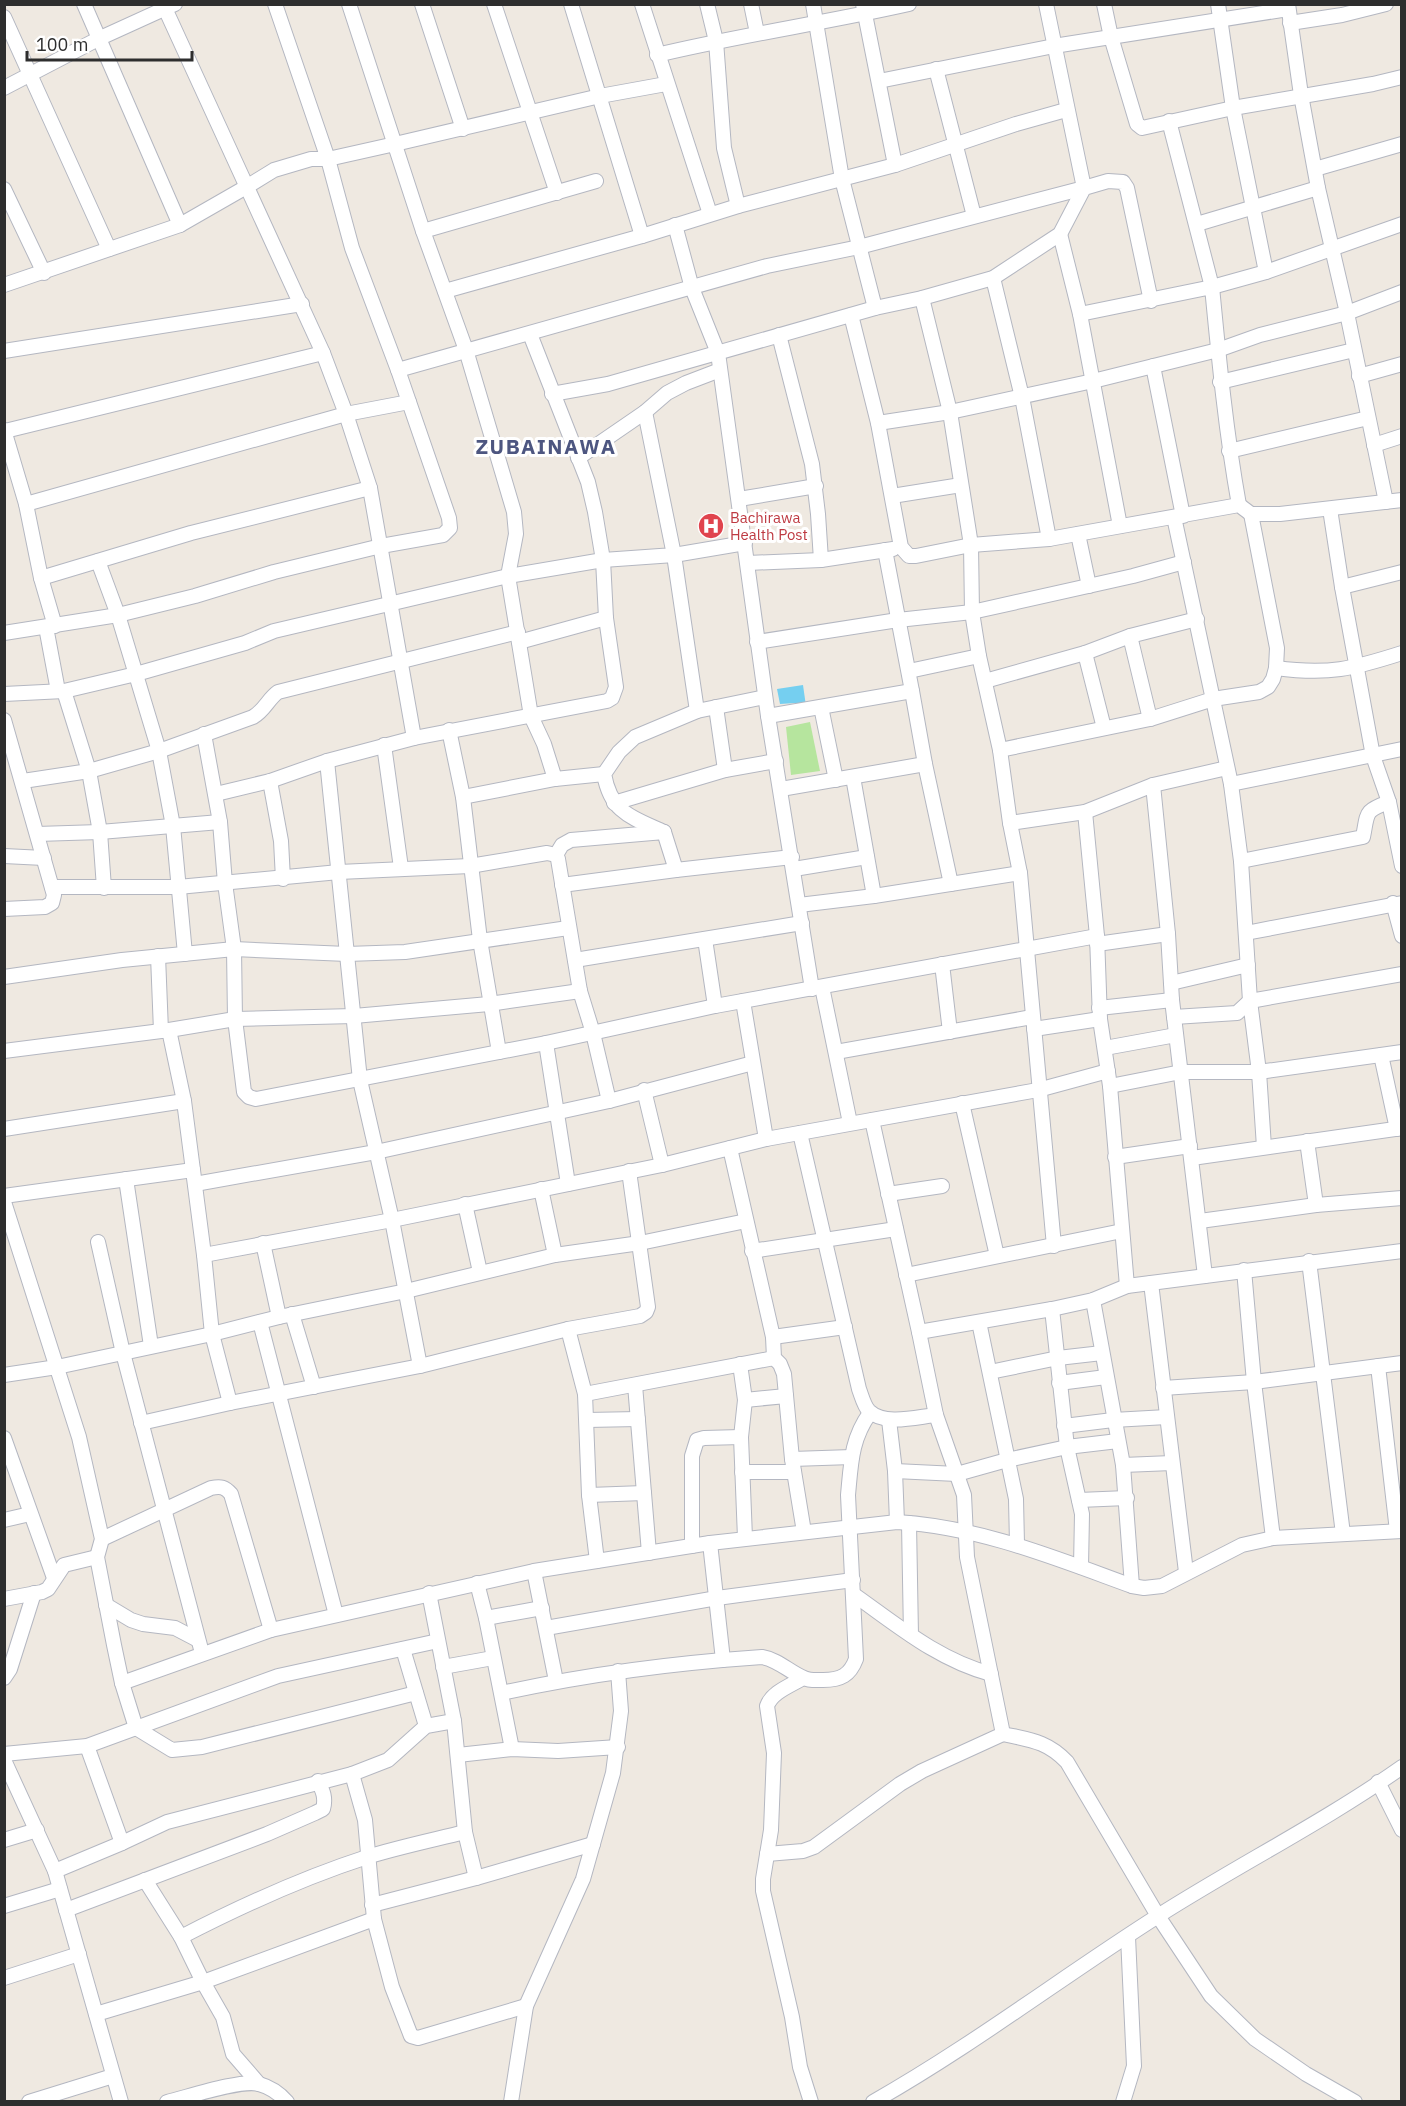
<svg xmlns="http://www.w3.org/2000/svg" width="1406" height="2106" font-family="'IBM Plex Sans',sans-serif">
<style>
.green{fill:#b6e59e}
.water{fill:#75cff0}
.lines{fill:none;stroke-linecap:round;stroke-linejoin:round}
.minor-casing{stroke:#b4b7c1;stroke-width:16}
.minor{stroke:#fff;stroke-width:14}
.labels{text-anchor:middle;dominant-baseline:central;stroke-width:6;stroke-linejoin:round;paint-order:stroke}
.health-label{font-size:15px;fill:#be3a42;stroke:#fff;text-anchor:start}
.district-label{font-size:21px;font-weight:bold;letter-spacing:1.5px;fill:#4d5680;stroke:#fff}
</style>
<rect width="100%" height="100%" fill="#efe9e1"/>
<polygon class="green" points="810,722 820,771 791,775 786,727"/>
<polygon class="water" points="803,685 806,706 797,707 796,703 780,704 777,689"/>
<g class="lines">
<g class="minor-casing">
<g id="minor">
<polyline points="84,4 180,225"/>
<polyline points="163,4 323,353 346,414 370,488 414,738"/>
<polyline points="349,4 423,231 466,350 514,512 516,534 508,576 531,716 544,744 555,779"/>
<polyline points="422,4 463,129"/>
<polyline points="494,4 557,193"/>
<polyline points="571,4 642,236"/>
<polyline points="642,4 710,214"/>
<polyline points="707,4 716,41 724,148 738,206"/>
<polyline points="751,4 757,33"/>
<polyline points="813,4 842,179 875,308"/>
<polyline points="863,4 895,165"/>
<polyline points="1104,4 1111,37 1137,124 1142,128 1233,108 1373,84 1402,77"/>
<polyline points="1218,4 1233,108 1266,272"/>
<polyline points="1288,4 1301,95 1318,188 1347,313 1386,502"/>
<polyline points="4,17 109,249"/>
<polyline points="1290,23 1342,15 1386,4"/>
<path d="M657 55C740 35 825 23 909 4"/>
<polyline points="936,69 974,216"/>
<polyline points="879,81 1054,46 1288,9"/>
<polyline points="4,88 98,39 175,4"/>
<polyline points="1169,121 1212,287 1266,272 1402,224"/>
<polyline points="1315,169 1402,144"/>
<polyline points="4,189 44,273"/>
<polyline points="1197,224 1318,188"/>
<polyline points="675,225 692,288 718,353 768,716 812,989"/>
<polyline points="423,231 596,181"/>
<polyline points="1060,234 1080,314 1120,526"/>
<polyline points="993,278 1022,397 1049,539"/>
<polyline points="4,285 180,225 248,186 274,170 311,159 328,159 395,144 600,96 666,84"/>
<polyline points="445,291 642,236 738,206 895,165 1016,124 1066,110"/>
<polyline points="922,298 950,412 971,545 972,612 979,656 1000,750 1010,823 1020,873 1054,1246"/>
<path d="M1080 314 1212 287C1219 360 1226 433 1239 505"/>
<polyline points="851,315 878,423 901,547 909,556 916,556 971,545 1049,539 1239,505 1251,514 1280,514 1402,500"/>
<polyline points="779,335 812,464 818,514 821,560"/>
<polyline points="4,351 302,304"/>
<polyline points="1153,366 1183,516"/>
<polyline points="398,370 767,266 859,247 1084,188 1046,4"/>
<polyline points="1359,376 1402,364"/>
<polyline points="1220,382 1354,350"/>
<polyline points="552,394 608,384 875,308 922,298 993,278 1060,234 1084,188 1108,181 1123,182 1127,188 1151,301"/>
<polyline points="878,423 950,412 1093,381 1218,350 1260,335 1347,313 1402,292"/>
<polyline points="4,430 26,504 41,578 55,626"/>
<polyline points="5,431 323,353"/>
<polyline points="1374,445 1402,436"/>
<polyline points="1229,451 1368,418"/>
<polyline points="578,458 645,412 667,393 686,383 720,370"/>
<polyline points="892,496 961,485"/>
<polyline points="739,499 816,486"/>
<polyline points="26,504 346,414 409,402"/>
<polyline points="1330,509 1342,587 1373,756 1389,802 1402,866"/>
<polyline points="1174,517 1231,784 1241,861 1250,1001 1259,1072 1264,1147"/>
<polyline points="1078,534 1089,586"/>
<polyline points="98,561 118,615 159,751 173,826 185,954"/>
<polyline points="748,563 821,560 893,549"/>
<polyline points="41,578 191,533 370,488"/>
<polyline points="1342,587 1402,572"/>
<polyline points="46,627 58,691"/>
<polyline points="4,633 118,615 195,596 274,572 381,546 443,535 450,528 449,518 398,370 352,248 328,159 275,4"/>
<polyline points="1130,636 1150,719"/>
<polyline points="519,642 606,618"/>
<polyline points="757,642 898,620 972,612 1133,576 1184,562"/>
<polyline points="1085,653 1104,728"/>
<path d="M1276 668C1329 675 1352 669 1402 653"/>
<polyline points="909,671 979,656"/>
<polyline points="985,681 1085,653 1130,636 1197,619"/>
<polyline points="64,691 89,771 100,832 104,888"/>
<polyline points="912,691 925,764 951,884"/>
<polyline points="4,694 64,691 136,674 245,643 274,631 508,576 603,560 674,555 645,412"/>
<polyline points="716,707 725,770"/>
<polyline points="821,707 836,780"/>
<polyline points="697,711 674,555 745,543"/>
<polyline points="768,716 912,691 885,550"/>
<polyline points="4,720 54,895 52,903 45,907 4,909"/>
<polyline points="449,730 463,797 480,940 499,1052"/>
<polyline points="204,734 220,822 225,883 234,949 235,1019 244,1092 249,1097 256,1099 546,1043 715,1006 1097,936"/>
<polyline points="384,745 401,868"/>
<polyline points="1000,750 1150,719 1213,699 1259,692 1268,687 1273,679 1276,668 1277,648 1251,514"/>
<polyline points="327,761 360,1080 392,1220 420,1366"/>
<polyline points="853,777 874,896"/>
<path d="M23 781 89 771 159 751 253 717C265 710 268 699 278 692L518 632"/>
<polyline points="270,781 281,841 283,879"/>
<polyline points="1231,784 1402,749"/>
<polyline points="1153,785 1168,934 1172,1000 1205,1276"/>
<polyline points="781,789 925,764"/>
<polyline points="216,794 270,781 327,761 414,738 607,701 612,698 616,687 606,618 603,560 595,512 588,482 530,334"/>
<polyline points="463,797 555,779 604,774"/>
<polyline points="614,803 725,770 776,761"/>
<polyline points="1085,812 1097,936 1100,1019 1110,1086 1127,1286"/>
<polyline points="1010,823 1085,812 1153,785 1227,768"/>
<path d="M664 832C631 817 611 813 604 774L619 752 635 737 697 711 765 697"/>
<polyline points="37,834 100,832 220,822"/>
<polyline points="556,855 558,859 580,991 593,1033 609,1101"/>
<polyline points="556,855 562,845 571,840 664,832 676,870"/>
<polyline points="4,856 44,858"/>
<path d="M1241 861 1363 837C1368 812 1364 811 1389 802"/>
<polyline points="794,869 867,857"/>
<polyline points="562,885 676,870 792,857"/>
<polyline points="52,887 178,887 339,872 470,866 547,853 556,855"/>
<polyline points="1393,903 1402,936"/>
<polyline points="799,905 874,896 1020,873"/>
<polyline points="1246,933 1402,903"/>
<polyline points="705,939 715,1006"/>
<polyline points="1097,944 1168,934"/>
<polyline points="158,956 161,1031"/>
<polyline points="575,960 802,923"/>
<polyline points="942,964 950,1032"/>
<polyline points="4,977 122,960 234,949 347,954 405,952 568,928"/>
<polyline points="1171,983 1248,965"/>
<polyline points="822,987 850,1123"/>
<polyline points="743,1001 766,1139"/>
<polyline points="1099,1008 1172,1000"/>
<polyline points="1174,1017 1237,1013 1250,1001 1402,974"/>
<polyline points="1034,1029 1100,1019"/>
<polyline points="169,1030 184,1101 204,1255 212,1334 230,1403"/>
<polyline points="546,1043 568,1184"/>
<polyline points="1105,1048 1176,1035"/>
<polyline points="4,1051 169,1030 235,1019 354,1016 489,1004 580,991"/>
<polyline points="836,1052 1032,1017"/>
<polyline points="1381,1055 1397,1129"/>
<polyline points="1110,1086 1181,1072 1259,1072 1402,1052"/>
<polyline points="644,1090 662,1165"/>
<polyline points="962,1103 997,1256"/>
<polyline points="4,1129 184,1101"/>
<path d="M800 1133 859 1389C862 1397 864 1406 869 1411 885 1426 916 1417 936 1415"/>
<polyline points="1307,1141 1316,1205"/>
<polyline points="730,1148 773,1337 774,1358 780,1364 784,1374 792,1459 804,1532"/>
<polyline points="1115,1157 1190,1146"/>
<polyline points="1192,1158 1402,1128"/>
<polyline points="126,1179 151,1346"/>
<polyline points="195,1184 376,1152 609,1101 753,1063"/>
<polyline points="541,1189 555,1255"/>
<polyline points="888,1194 942,1186"/>
<polyline points="4,1196 193,1170"/>
<polyline points="4,1202 79,1437 102,1539 97,1557 114,1645 122,1683 136,1728 172,1750 202,1747 416,1693"/>
<polyline points="465,1204 480,1272"/>
<polyline points="1200,1221 1316,1205 1402,1198"/>
<polyline points="98,1242 123,1353 202,1653"/>
<polyline points="263,1243 279,1317"/>
<polyline points="752,1251 896,1229"/>
<polyline points="204,1255 392,1220 662,1165 766,1139 1038,1090 1108,1071"/>
<polyline points="1309,1261 1343,1534"/>
<polyline points="1244,1270 1254,1382 1273,1538"/>
<polyline points="906,1275 1122,1231"/>
<polyline points="1151,1283 1186,1572"/>
<polyline points="1093,1300 1123,1465 1132,1586"/>
<polyline points="1052,1309 1067,1447 1082,1514 1081,1567"/>
<polyline points="292,1314 314,1387"/>
<polyline points="260,1322 336,1615"/>
<polyline points="979,1322 1016,1499 1017,1544"/>
<polyline points="568,1329 585,1394 589,1495 597,1561"/>
<polyline points="919,1332 1052,1309 1093,1300 1127,1286 1402,1251"/>
<polyline points="773,1337 845,1327"/>
<polyline points="740,1364 745,1400 741,1437 745,1538"/>
<polyline points="1378,1366 1397,1531"/>
<polyline points="990,1372 1058,1358 1102,1353"/>
<polyline points="4,1375 57,1367 212,1334 279,1317 406,1291 555,1255 640,1243 746,1221"/>
<polyline points="1059,1383 1106,1377"/>
<polyline points="635,1385 649,1553"/>
<polyline points="1163,1388 1254,1382 1402,1363"/>
<polyline points="585,1394 774,1358"/>
<polyline points="745,1400 786,1396"/>
<polyline points="587,1420 638,1419"/>
<polyline points="889,1420 895,1471 897,1522"/>
<polyline points="141,1423 230,1403 420,1366 568,1329 640,1316 646,1312 648,1307 629,1171"/>
<polyline points="1064,1426 1113,1420 1167,1417"/>
<polyline points="4,1438 54,1578"/>
<polyline points="792,1459 852,1457"/>
<polyline points="1123,1465 1172,1463"/>
<polyline points="895,1471 957,1474 1007,1460 1067,1447 1118,1441"/>
<polyline points="742,1472 794,1472"/>
<polyline points="589,1495 644,1493"/>
<polyline points="1079,1500 1127,1498"/>
<polyline points="4,1520 30,1514"/>
<polyline points="909,1523 911,1635"/>
<path d="M102 1539 211 1488C221 1486 225 1487 231 1494L271 1630"/>
<polyline points="710,1543 723,1660"/>
<polyline points="692,1546 692,1456 697,1440 704,1438 741,1437"/>
<polyline points="534,1571 556,1681"/>
<polyline points="477,1583 486,1618 512,1749"/>
<polyline points="429,1593 454,1721 465,1832 476,1878"/>
<path d="M853 1594C897 1625 938 1660 991 1674"/>
<polyline points="4,1599 42,1592 48,1589 64,1565 97,1557"/>
<polyline points="106,1605 131,1620 143,1624 175,1628 198,1640"/>
<polyline points="486,1618 542,1608"/>
<polyline points="546,1628 717,1598 853,1580"/>
<polyline points="403,1649 426,1726"/>
<polyline points="443,1667 493,1658"/>
<polyline points="4,1678 10,1669 34,1593"/>
<path d="M803 1678C790 1686 772 1692 767 1706L774 1753 771 1830 763 1879V1891L792 2017 800 2067 811 2102"/>
<path d="M122 1683 271 1630 534 1571 710 1543 897 1522C980 1527 1055 1558 1132 1586L1144 1588 1162 1586 1242 1545 1273 1538 1402 1531"/>
<path d="M502 1693C588 1674 674 1663 762 1657 779 1660 789 1672 804 1678 810 1681 817 1680 823 1680 841 1680 850 1675 856 1659L848 1495C851 1464 851 1439 870 1413"/>
<path d="M1003 1734C1030 1740 1047 1741 1067 1762L1158 1916 1211 1996 1255 2039 1306 2074 1355 2102"/>
<polyline points="87,1746 122,1843"/>
<polyline points="4,1754 87,1746 278,1676 438,1641"/>
<polyline points="458,1755 512,1749 558,1751 618,1747"/>
<polyline points="4,1760 55,1871 121,2102"/>
<polyline points="352,1774 365,1820 374,1919 392,1987 411,2036 418,2038 526,2006"/>
<polyline points="1378,1782 1402,1830"/>
<polyline points="4,1840 37,1830"/>
<polyline points="767,1854 803,1851 814,1847 900,1784 922,1771 1003,1734 967,1557 964,1495 936,1415 919,1332 872,1120"/>
<polyline points="55,1871 122,1843 167,1822 352,1774 388,1760 426,1726 454,1721"/>
<polyline points="145,1880 181,1937 203,1982 223,2017 233,2054 259,2084"/>
<polyline points="372,1905 476,1878 593,1844"/>
<polyline points="4,1906 60,1889"/>
<path d="M66 1910 267 1834 315 1813 323 1809C326 1798 323 1791 318 1781"/>
<path d="M181 1937C241 1906 302 1878 367 1857 399 1847 433 1840 465 1832"/>
<polyline points="4,1978 79,1954"/>
<polyline points="96,2014 203,1982 374,1919"/>
<polyline points="29,2102 113,2076"/>
<path d="M167 2102C188 2097 241 2079 259 2084 270 2087 280 2094 287 2102"/>
<polyline points="511,2102 526,2006 583,1879 613,1773 621,1711 618,1671"/>
<path d="M873 2102C972 2046 1062 1977 1158 1916 1238 1865 1324 1822 1402 1767"/>
<polyline points="1123,2102 1134,2066 1128,1937"/>
</g>
</g>
<use href="#minor" class="minor"/>
</g>
<defs>
<g id="hospital-disc" transform="scale(1.35)"><circle r="9.5" fill="#e0444e" stroke="#fff"/><path d="M-5-5h3v3.5h4V-5h3V5h-3V1.5h-4V5h-3Z" fill="#fff"/></g>
</defs>
<g fill-rule="evenodd">
<use href="#hospital-disc" x="711" y="526"/>
</g>
<g class="labels">
<g class="health-label">
<text x="730" y="517">Bachirawa<tspan x="730" dy="17">Health Post</tspan></text>
</g>
<g class="district-label">
<text x="546" y="446">ZUBAINAWA</text>
</g>
</g>
<rect width="1406" height="2106" fill="none" stroke="#2e2e2e" stroke-width="12"/>
<path d="M27 51v9h165v-9" fill="none" stroke="#2e2e2e" stroke-width="3"/>
<text x="36" y="51" font-size="18" fill="#2e2e2e" stroke="#ffffff" stroke-width="4.5" paint-order="stroke">100 m</text>
</svg>
